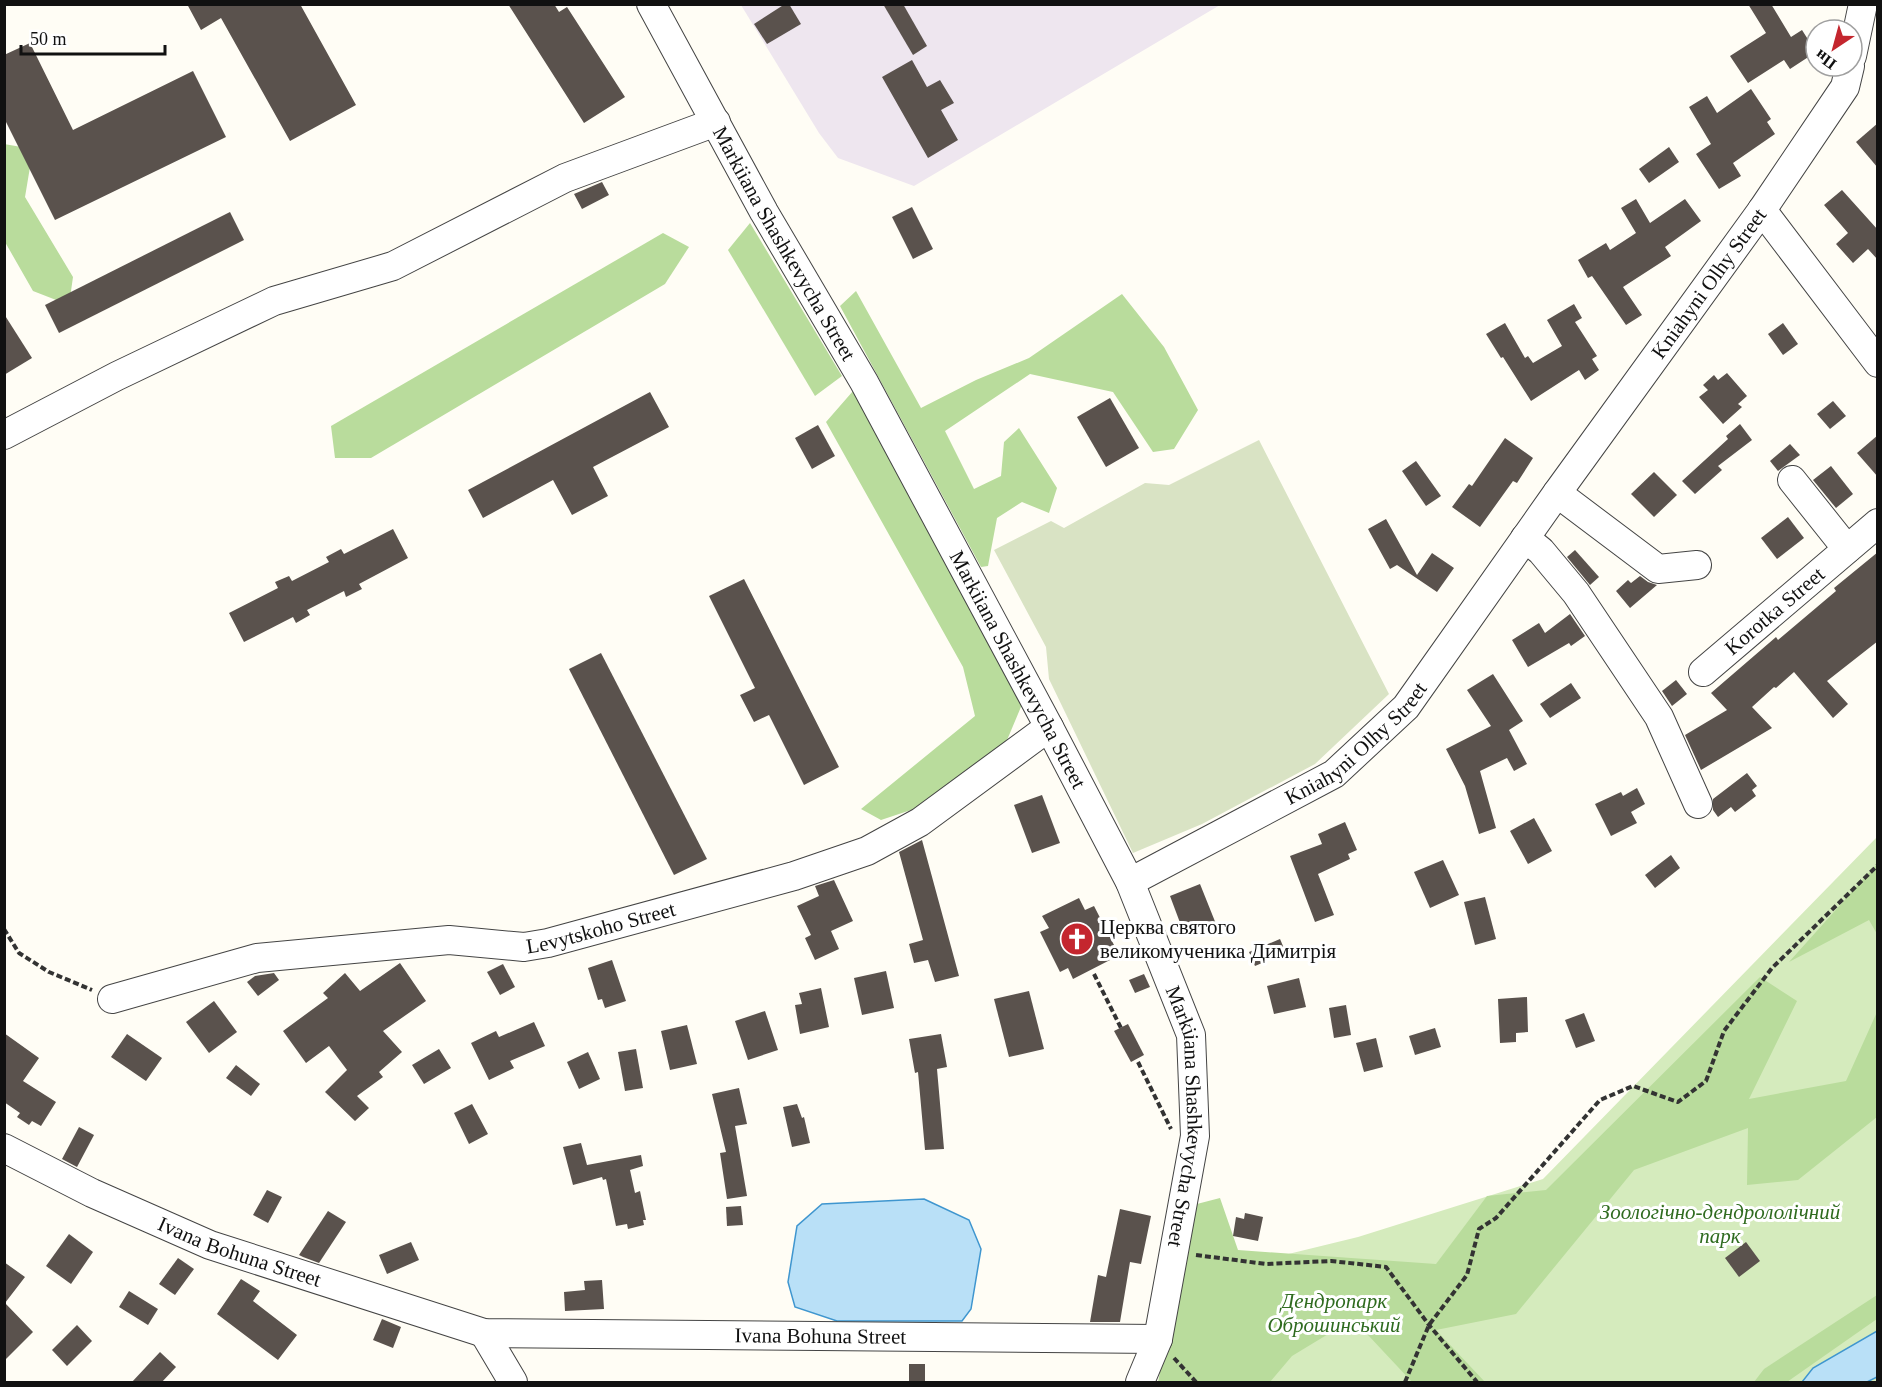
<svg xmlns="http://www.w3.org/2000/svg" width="1882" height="1387" font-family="Georgia,serif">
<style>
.industrial{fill:#eee6ef}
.green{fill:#d5ebbd}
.forest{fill:#b9dc9c}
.cemetery{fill:#d9e3c4}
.water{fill:#b9e0f7;stroke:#3f96cf;stroke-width:1.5}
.building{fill:#5a524d}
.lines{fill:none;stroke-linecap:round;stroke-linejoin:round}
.minor-casing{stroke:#444;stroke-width:30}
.path{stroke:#333;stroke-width:4;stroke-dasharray:6 3;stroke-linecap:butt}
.minor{stroke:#fff;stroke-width:28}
.labels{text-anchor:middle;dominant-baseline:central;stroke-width:6;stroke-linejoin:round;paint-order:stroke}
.street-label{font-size:21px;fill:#111;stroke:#fff}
.poi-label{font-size:21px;fill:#111;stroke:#fff;text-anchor:start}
.park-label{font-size:21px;font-style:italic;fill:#2f6b1f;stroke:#fff}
</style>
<rect width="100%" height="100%" fill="#fffdf5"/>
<polygon class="industrial" points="741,5 1220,5 914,186 838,158 819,133"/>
<polygon class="green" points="1877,837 1877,1382 1162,1382 1194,1277 1358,1237 1543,1179"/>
<g class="forest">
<polygon points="4,144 33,149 25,197 73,277 69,305 33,291 5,242"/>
<polygon points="750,223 842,376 815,396 728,250"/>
<polygon points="663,233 689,247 665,284 371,458 335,458 331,426"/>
<polygon points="856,291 921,408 976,380 1029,358 1122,294 1164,347 1198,410 1174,449 1153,452 1113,392 1030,374 945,431 974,489 1001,476 1004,442 1019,428 1057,488 1049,513 1022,502 997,518 988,566 981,567 840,306"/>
<polygon points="853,391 1023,702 1002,752 932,803 881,820 861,809 975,716 963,667 826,422"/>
<polygon points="1877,864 1877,934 1869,920 1789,962"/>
<polygon points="1760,977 1797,1001 1749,1099 1846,1081 1877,1012 1877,1117 1798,1180 1747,1185 1748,1128 1634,1170 1516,1314 1436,1330 1485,1382 1412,1382 1353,1319 1292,1356 1270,1382 1158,1382 1193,1205 1220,1198 1238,1250 1436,1264 1487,1196 1546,1190"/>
<polygon points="1877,1295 1877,1319 1787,1382 1754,1382 1764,1369"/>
</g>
<polygon class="cemetery" points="1259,440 1389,694 1315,764 1202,824 1133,853 1049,679 1046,647 994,550 1051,521 1064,528 1145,483 1169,485"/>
<g class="water">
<polygon points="924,1199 969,1220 981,1249 971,1309 962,1321 837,1321 795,1307 788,1282 797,1226 822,1204"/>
<polygon points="1877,1331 1877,1377 1867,1382 1802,1382 1813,1368"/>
</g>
<g class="building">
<polygon points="187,4 300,4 356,105 290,141 221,18 201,30"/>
<polygon points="508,4 554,4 559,12 567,7 625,97 584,123"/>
<polygon points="785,4 789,4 801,24 767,44 754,24"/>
<polygon points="883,4 903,4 927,46 913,55"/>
<polygon points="1748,4 1771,4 1791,37 1802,30 1816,52 1790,69 1784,60 1748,83 1730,56 1766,33"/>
<polygon points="30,43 73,130 193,71 226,137 55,220 4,118 4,55"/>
<polygon points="912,60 927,87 940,80 954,103 941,110 958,140 928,158 882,77"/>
<polygon points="1751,89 1771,119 1767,122 1775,134 1733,163 1741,176 1719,189 1696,154 1711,144 1689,107 1707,96 1717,113"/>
<polygon points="1878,123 1878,168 1856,142"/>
<polygon points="1669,147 1679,162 1649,183 1639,169"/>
<polygon points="602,182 609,195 582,209 574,194"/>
<polygon points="1842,190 1878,230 1878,260 1868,249 1853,263 1836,244 1848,233 1824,205"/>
<polygon points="1636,199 1650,223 1685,199 1701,221 1665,247 1671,256 1623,287 1642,315 1626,325 1592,276 1588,278 1578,260 1606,243 1610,250 1636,233 1621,208"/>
<polygon points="912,207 933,249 913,259 892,217"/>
<polygon points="230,212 244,240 59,333 45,305"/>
<polygon points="1574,304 1582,318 1575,322 1597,356 1592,359 1599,370 1585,380 1579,370 1531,401 1503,357 1501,358 1486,334 1505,323 1525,358 1528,356 1533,363 1562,346 1547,320"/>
<polygon points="4,314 32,358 4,375"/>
<polygon points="1783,323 1798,344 1783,355 1768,334"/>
<polygon points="1727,373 1747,396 1738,404 1742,407 1723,424 1699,397 1708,390 1703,385 1714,375 1718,380"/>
<polygon points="650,392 669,427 593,467 608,496 572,515 553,480 483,518 468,490"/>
<polygon points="1110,398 1139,448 1106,467 1077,417"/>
<polygon points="1833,401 1846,416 1830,429 1817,414"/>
<polygon points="1740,424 1752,440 1718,466 1722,470 1695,494 1682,481 1728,439 1726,436"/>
<polygon points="818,425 835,456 812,469 795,438"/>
<polygon points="1878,435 1878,477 1857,453"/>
<polygon points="1505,438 1533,458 1517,483 1513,481 1480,527 1452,507 1469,484 1472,486"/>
<polygon points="1790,444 1800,455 1778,471 1770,461"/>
<polygon points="1416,461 1441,496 1426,506 1402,471"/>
<polygon points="1831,466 1853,494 1836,508 1813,480"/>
<polygon points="1654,472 1677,495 1654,517 1631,494"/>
<polygon points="1788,517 1804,538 1777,559 1761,538"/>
<polygon points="1386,519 1417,575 1432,553 1454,568 1437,592 1397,565 1390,569 1368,529"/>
<polygon points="393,529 408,558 359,584 362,589 346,597 344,591 307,610 310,615 296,623 293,617 244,642 229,613 278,588 275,582 289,576 292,581 329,562 326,557 341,549 344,554"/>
<polygon points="1575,550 1599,577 1590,585 1567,557"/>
<polygon points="1878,552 1878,641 1827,681 1848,704 1833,718 1794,672 1776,688 1774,687 1752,707 1772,728 1701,770 1685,735 1727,710 1711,693 1776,637 1778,640 1836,591 1834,588"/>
<polygon points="1640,576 1648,582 1657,585 1630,608 1616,591 1628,580 1631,583"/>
<polygon points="744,579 839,767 804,785 769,715 754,722 740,695 755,688 709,596"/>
<polygon points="1570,614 1585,636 1571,646 1569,643 1528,667 1512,640 1539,623 1545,633"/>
<polygon points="601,653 707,859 674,875 569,669"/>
<polygon points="1493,674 1523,721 1509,730 1527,764 1514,771 1507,758 1480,771 1496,828 1479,834 1465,786 1446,749 1491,726 1467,690"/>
<polygon points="1676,680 1687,694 1672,706 1662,691"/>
<polygon points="1571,683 1581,698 1550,718 1540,704"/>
<polygon points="1747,773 1757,786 1752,790 1756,796 1735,812 1731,807 1718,817 1713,810 1713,799"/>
<polygon points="1637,788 1645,804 1631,812 1637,823 1611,836 1595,804 1621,792 1623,796"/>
<polygon points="1042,795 1060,843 1032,853 1014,805"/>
<polygon points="1534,818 1552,851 1528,864 1510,831"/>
<polygon points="1345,822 1357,850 1348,854 1350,859 1318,874 1334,915 1315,922 1290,856 1322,844 1318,834"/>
<polygon points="922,840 959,976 935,982 928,960 914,963 909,944 923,940 899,852"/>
<polygon points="1671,855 1680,868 1655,888 1645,875"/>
<polygon points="1443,860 1459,895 1430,908 1414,872"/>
<polygon points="834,880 853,921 831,931 839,949 815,960 805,938 811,935 797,906 819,896 815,886"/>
<polygon points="1200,884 1216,924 1185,936 1170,896"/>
<polygon points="1485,897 1496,939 1475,945 1464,902"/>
<polygon points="1079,898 1085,910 1094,906 1114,945 1105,950 1110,960 1073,979 1068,968 1060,972 1040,932 1049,928 1042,916"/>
<polygon points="1280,939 1286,953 1255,966 1249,952"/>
<polygon points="612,960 626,1001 605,1008 602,999 598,1000 588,968"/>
<polygon points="400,963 426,1001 383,1031 402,1052 379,1072 383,1077 357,1096 369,1108 355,1121 325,1092 347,1070 329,1046 306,1063 283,1031 328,998 323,993 345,973 360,991"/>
<polygon points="503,964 515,987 500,995 487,972"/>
<polygon points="886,971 894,1008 862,1015 854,978"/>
<polygon points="274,973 279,980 258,996 247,982 255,976"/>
<polygon points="1144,974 1150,987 1135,993 1129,980"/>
<polygon points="1299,978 1306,1007 1274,1014 1267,986"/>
<polygon points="821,988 829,1027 800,1034 795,1005 802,1004 799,993"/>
<polygon points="1029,991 1044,1049 1009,1057 994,999"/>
<polygon points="1527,997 1528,1032 1516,1033 1516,1042 1500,1043 1498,999"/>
<polygon points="214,1001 237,1032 209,1053 186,1022"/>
<polygon points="1346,1005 1351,1035 1334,1038 1329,1008"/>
<polygon points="765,1011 778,1050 748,1060 735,1021"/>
<polygon points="1584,1013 1595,1041 1576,1048 1565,1020"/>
<polygon points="534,1022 545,1046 510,1061 514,1068 489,1080 471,1043 496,1031 499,1037"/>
<polygon points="1128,1024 1144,1055 1131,1062 1114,1031"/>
<polygon points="687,1025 697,1064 670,1070 661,1031"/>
<polygon points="1435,1028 1441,1047 1415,1055 1409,1036"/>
<polygon points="4,1033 39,1058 23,1081 56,1102 41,1126 32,1121 29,1125 17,1117 20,1113 4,1102"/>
<polygon points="127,1034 162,1058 146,1081 111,1057"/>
<polygon points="941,1034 947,1067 937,1069 944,1149 925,1150 918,1072 915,1073 909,1039"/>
<polygon points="1376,1038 1383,1067 1364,1072 1356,1043"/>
<polygon points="439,1049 451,1068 424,1084 412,1065"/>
<polygon points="636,1049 643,1088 625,1091 618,1052"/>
<polygon points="588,1052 600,1079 579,1089 567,1062"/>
<polygon points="236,1065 260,1084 251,1096 226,1078"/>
<polygon points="739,1088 747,1124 735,1126 747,1196 727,1199 720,1153 726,1152 712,1094"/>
<polygon points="472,1104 488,1134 469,1144 454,1113"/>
<polygon points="797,1104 802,1118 804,1117 810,1143 792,1147 783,1107"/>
<polygon points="79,1127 94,1135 77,1167 62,1159"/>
<polygon points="581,1143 587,1165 641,1155 643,1166 630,1170 635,1193 640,1191 646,1220 643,1220 644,1225 628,1229 627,1224 616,1226 606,1179 603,1180 602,1177 573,1185 563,1147"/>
<polygon points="267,1190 282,1197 268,1223 253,1215"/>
<polygon points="741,1206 743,1225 727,1226 726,1207"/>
<polygon points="1120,1209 1151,1216 1141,1264 1130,1262 1120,1322 1090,1322 1098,1275 1106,1277"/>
<polygon points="328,1211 346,1222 319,1263 303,1257 299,1255"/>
<polygon points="1245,1213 1263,1217 1258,1241 1233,1236 1236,1217 1244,1219"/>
<polygon points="69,1234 93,1252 71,1284 46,1266"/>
<polygon points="411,1242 419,1260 387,1274 379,1255"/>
<polygon points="1746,1242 1760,1261 1739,1277 1725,1258"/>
<polygon points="178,1258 194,1269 175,1295 159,1284"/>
<polygon points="4,1262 25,1277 5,1303 33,1332 4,1361"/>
<polygon points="241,1279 260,1291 253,1301 297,1335 278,1360 217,1314"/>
<polygon points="602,1280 604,1309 565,1311 564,1292 585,1290 584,1281"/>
<polygon points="129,1291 158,1309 148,1325 119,1307"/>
<polygon points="382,1319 401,1327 393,1348 373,1340"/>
<polygon points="77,1325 92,1341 67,1366 52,1350"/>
<polygon points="160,1352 176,1367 161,1383 131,1383"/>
<rect x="909" y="1364" width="16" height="19"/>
</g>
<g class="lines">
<g class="minor-casing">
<g id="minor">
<path id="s1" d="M651 4 764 212 864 382 1049 727 1130 882 1191 1035 1195 1136 1158 1339 1140 1382"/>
<polyline points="1852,56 1863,4"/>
<polyline points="1762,210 1878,363"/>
<polyline points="4,435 117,376 274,301 393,266 565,178 716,122"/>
<polyline points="1792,480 1847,549"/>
<polyline points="1557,493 1658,569 1697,565"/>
<polyline points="1525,538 1541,551 1576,593 1659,717 1698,804"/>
<path id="s2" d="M1703 672 1878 523"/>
<path id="s3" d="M1130 882 1334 774 1406 707 1557 493 1762 210 1845 87 1850 66"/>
<path id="s4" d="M112 999 257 958 449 940 524 947 548 943 794 876 867 851 920 822 1049 727"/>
<path id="s5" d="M4 1148 92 1193 210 1245 484 1333 1158 1339"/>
<polyline points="484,1333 513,1382"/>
</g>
</g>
<g class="path">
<polyline points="4,929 19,953 49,972 92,990"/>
<polyline points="1094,974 1121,1028"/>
<polyline points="1138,1062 1171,1129"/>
<polyline points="1196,1255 1266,1264 1331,1261 1386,1267 1429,1325 1477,1382"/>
<polyline points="1174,1358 1196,1382"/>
<polyline points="1405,1382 1429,1325 1467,1275 1479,1229 1496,1218 1600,1100 1633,1086 1678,1102 1706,1081 1724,1031 1772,968 1878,865"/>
</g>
<use href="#minor" class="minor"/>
</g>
<defs>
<g id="church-disc" transform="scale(1.725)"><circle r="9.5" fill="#c4262e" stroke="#fff"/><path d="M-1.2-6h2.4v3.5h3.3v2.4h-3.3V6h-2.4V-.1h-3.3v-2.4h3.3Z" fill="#fff"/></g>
</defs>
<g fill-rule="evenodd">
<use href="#church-disc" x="1077" y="939"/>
</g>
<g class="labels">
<g class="street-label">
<text stroke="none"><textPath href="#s1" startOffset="274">Markiiana Shashkevycha Street</textPath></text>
<text stroke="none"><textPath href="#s3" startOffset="850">Kniahyni Olhy Street</textPath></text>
<text stroke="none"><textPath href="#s2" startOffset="94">Korotka Street</textPath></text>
<text stroke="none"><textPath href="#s1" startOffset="760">Markiiana Shashkevycha Street</textPath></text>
<text stroke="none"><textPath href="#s3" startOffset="267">Kniahyni Olhy Street</textPath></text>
<text stroke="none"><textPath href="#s4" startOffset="498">Levytskoho Street</textPath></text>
<text stroke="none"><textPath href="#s1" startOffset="1246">Markiiana Shashkevycha Street</textPath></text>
<text stroke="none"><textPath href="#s5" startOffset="258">Ivana Bohuna Street</textPath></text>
<text stroke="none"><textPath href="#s5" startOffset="852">Ivana Bohuna Street</textPath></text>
</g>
<g class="poi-label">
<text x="1100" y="927">Церква святого<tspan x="1100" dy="24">великомученика Димитрія</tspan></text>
</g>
<g class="park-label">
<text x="1720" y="1212">Зоологічно-дендрололічний<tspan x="1720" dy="24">парк</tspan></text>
<text x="1334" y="1301">Дендропарк<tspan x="1334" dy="24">Оброшинський</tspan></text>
</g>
</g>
<rect width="1882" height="1387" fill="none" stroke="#111111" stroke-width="12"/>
<g transform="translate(1834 48) rotate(216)"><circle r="28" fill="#ffffff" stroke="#a0a0a0" stroke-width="1.5"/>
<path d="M0-4.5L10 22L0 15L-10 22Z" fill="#c4262e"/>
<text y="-9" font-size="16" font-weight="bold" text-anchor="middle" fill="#111111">Пн</text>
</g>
<path d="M21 45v9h144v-9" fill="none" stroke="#111111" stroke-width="3"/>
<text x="30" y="45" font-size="18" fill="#111111" stroke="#ffffff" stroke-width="4.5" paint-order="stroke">50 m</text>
</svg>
